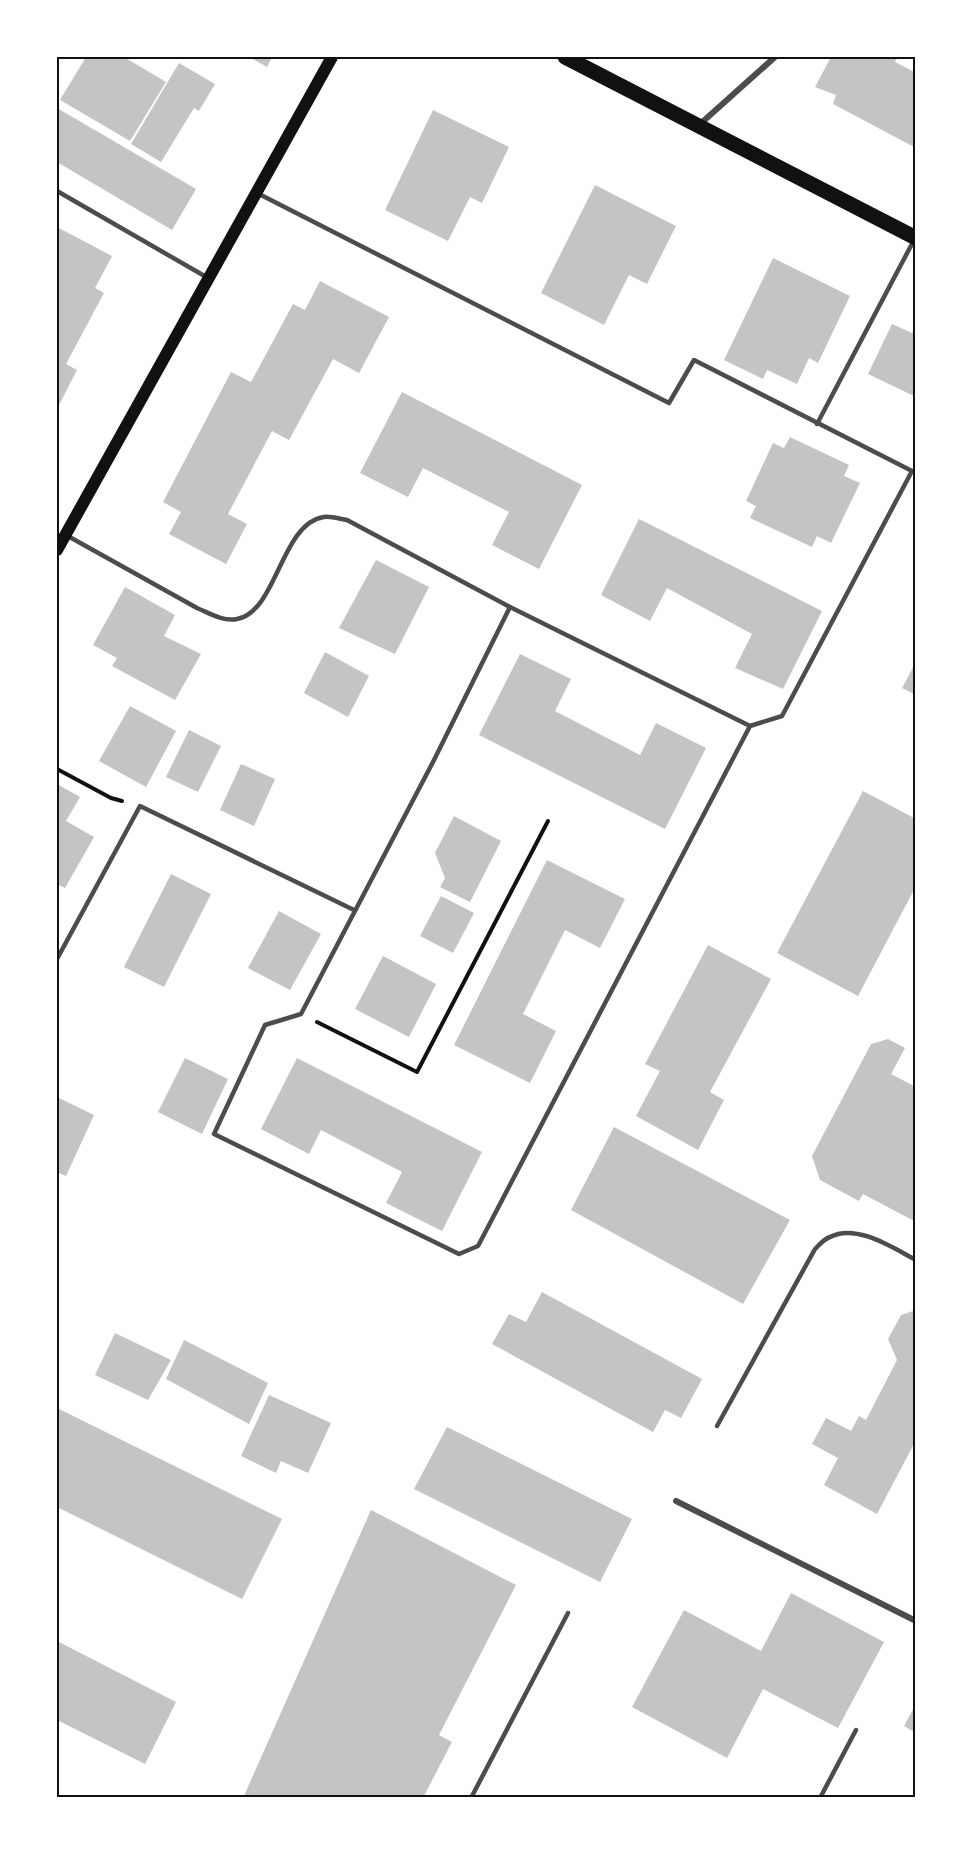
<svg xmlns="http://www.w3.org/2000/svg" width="973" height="1855" font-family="Roboto,sans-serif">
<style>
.building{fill:#c4c4c4}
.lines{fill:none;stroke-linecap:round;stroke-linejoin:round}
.path{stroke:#111;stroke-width:4}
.service{stroke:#4c4c4c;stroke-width:4.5}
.minor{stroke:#4c4c4c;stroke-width:6}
.secondary{stroke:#111;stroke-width:12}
.primary{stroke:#111;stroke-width:15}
.neatline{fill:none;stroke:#111;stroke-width:2}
</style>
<rect width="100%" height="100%" fill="#fff"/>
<g class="building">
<polygon points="86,57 124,57 166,82 130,141 60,100"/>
<polygon points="249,57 272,57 267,67"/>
<polygon points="831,57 897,57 895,62 916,73 916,148 833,104 836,95 815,87"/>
<polygon points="179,63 215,84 199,111 194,108 161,162 131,144"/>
<polygon points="57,108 196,189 172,230 57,162"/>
<polygon points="433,110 509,147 482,203 470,197 448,241 385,210"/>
<polygon points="595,185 676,226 647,284 629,275 604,325 541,293"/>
<polygon points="57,227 112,256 95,288 104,293 66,364 77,370 57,409"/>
<polygon points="773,258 850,296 818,363 809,358 797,384 767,370 763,379 724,360"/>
<polygon points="320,281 389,317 359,373 333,359 289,440 272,431 228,514 247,524 226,564 169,534 181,512 163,502 231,372 251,382 293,304 305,310"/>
<polygon points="892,324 912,333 916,326 916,397 868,374"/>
<polygon points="402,392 582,485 539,569 492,545 509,512 423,468 408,497 360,473"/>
<polygon points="790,437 849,465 844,476 860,483 831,543 817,536 812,547 750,518 756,506 746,501 773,443 784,448"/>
<polygon points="639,519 822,611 783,689 735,668 752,634 667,588 650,621 601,595"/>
<polygon points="376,560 429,587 395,654 339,628"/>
<polygon points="125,587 175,615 164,636 201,654 175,700 112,666 117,658 93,645"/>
<polygon points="325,652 369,676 348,717 304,693"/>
<polygon points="520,654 571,679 555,711 640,755 656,723 706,748 665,829 479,735"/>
<polygon points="916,662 916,695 902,688"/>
<polygon points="130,706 176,731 146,787 99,761"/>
<polygon points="189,730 221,746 198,792 166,777"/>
<polygon points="241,764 275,779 254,826 220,810"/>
<polygon points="57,784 80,797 66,821 94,837 65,888 57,884"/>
<polygon points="863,791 916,819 916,886 858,996 777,953"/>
<polygon points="454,816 501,841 470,902 440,887 445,878 435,853"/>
<polygon points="547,860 625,899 600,948 565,930 523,1014 556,1031 530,1083 454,1045"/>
<polygon points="171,874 211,894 164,987 124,967"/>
<polygon points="441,896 474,913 453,953 420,936"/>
<polygon points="279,911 321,934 290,990 248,968"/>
<polygon points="708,945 771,979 710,1092 724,1100 698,1150 636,1116 660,1071 645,1064"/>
<polygon points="383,956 436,984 409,1037 355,1009"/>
<polygon points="888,1039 905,1048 891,1074 916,1087 916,1222 863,1194 859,1201 820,1180 812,1156 871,1044"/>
<polygon points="185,1058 228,1079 202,1134 158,1112"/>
<polygon points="297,1058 482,1152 442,1231 386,1203 402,1172 321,1130 309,1154 261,1129"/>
<polygon points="57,1097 94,1115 66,1176 57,1172"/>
<polygon points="614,1127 790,1220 743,1304 571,1210"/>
<polygon points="542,1292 702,1379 681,1418 665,1410 653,1432 492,1344 509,1314 526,1322"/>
<polygon points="916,1310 916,1440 877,1514 824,1485 838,1458 812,1444 826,1418 851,1431 859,1416 866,1420 897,1360 888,1339 901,1315"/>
<polygon points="115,1333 171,1360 148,1400 95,1375"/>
<polygon points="184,1340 268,1383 249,1424 166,1379"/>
<polygon points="269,1395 331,1423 308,1473 281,1461 276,1473 241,1456"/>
<polygon points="57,1408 282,1519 242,1599 57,1507"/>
<polygon points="447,1427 632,1519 600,1582 414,1489"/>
<polygon points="371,1510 516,1585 439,1735 452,1742 423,1798 243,1798"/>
<polygon points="791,1593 884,1642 838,1728 763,1689 727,1758 632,1707 684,1610 761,1651"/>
<polygon points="57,1641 176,1702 145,1764 57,1720"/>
<polygon points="916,1704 916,1733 904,1726"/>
</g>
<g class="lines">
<g class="path">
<polyline points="57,769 111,798 122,801"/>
<polyline points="317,1022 417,1072 548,821"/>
</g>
<g class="service">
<polyline points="57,191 208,278"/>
<polyline points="257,193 669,403 694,360 912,471 782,716 750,726"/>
<polyline points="817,424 914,240"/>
<path d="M66 535 197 608C209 613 223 622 237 619 277 612 281 523 324 517 331 516 340 519 347 520L510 607 750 726"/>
<polyline points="510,607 433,762 301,1014 265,1025 214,1134 459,1254 478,1246 750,726"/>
<polyline points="57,959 140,806 354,910"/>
<path d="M717 1426 815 1249C819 1245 824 1239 830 1237 856 1223 893 1248 916 1260"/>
<polyline points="471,1798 568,1613"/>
<polyline points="820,1798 856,1730"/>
</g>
<g class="minor">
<polyline points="699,125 775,57"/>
<polyline points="676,1501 916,1621"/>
</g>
<polyline class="secondary" points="57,550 332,57"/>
<polyline class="primary" points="565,57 916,238"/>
</g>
<rect width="973" height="1855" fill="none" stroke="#ffffff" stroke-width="117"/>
<rect x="58" y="58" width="856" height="1738" class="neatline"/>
</svg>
